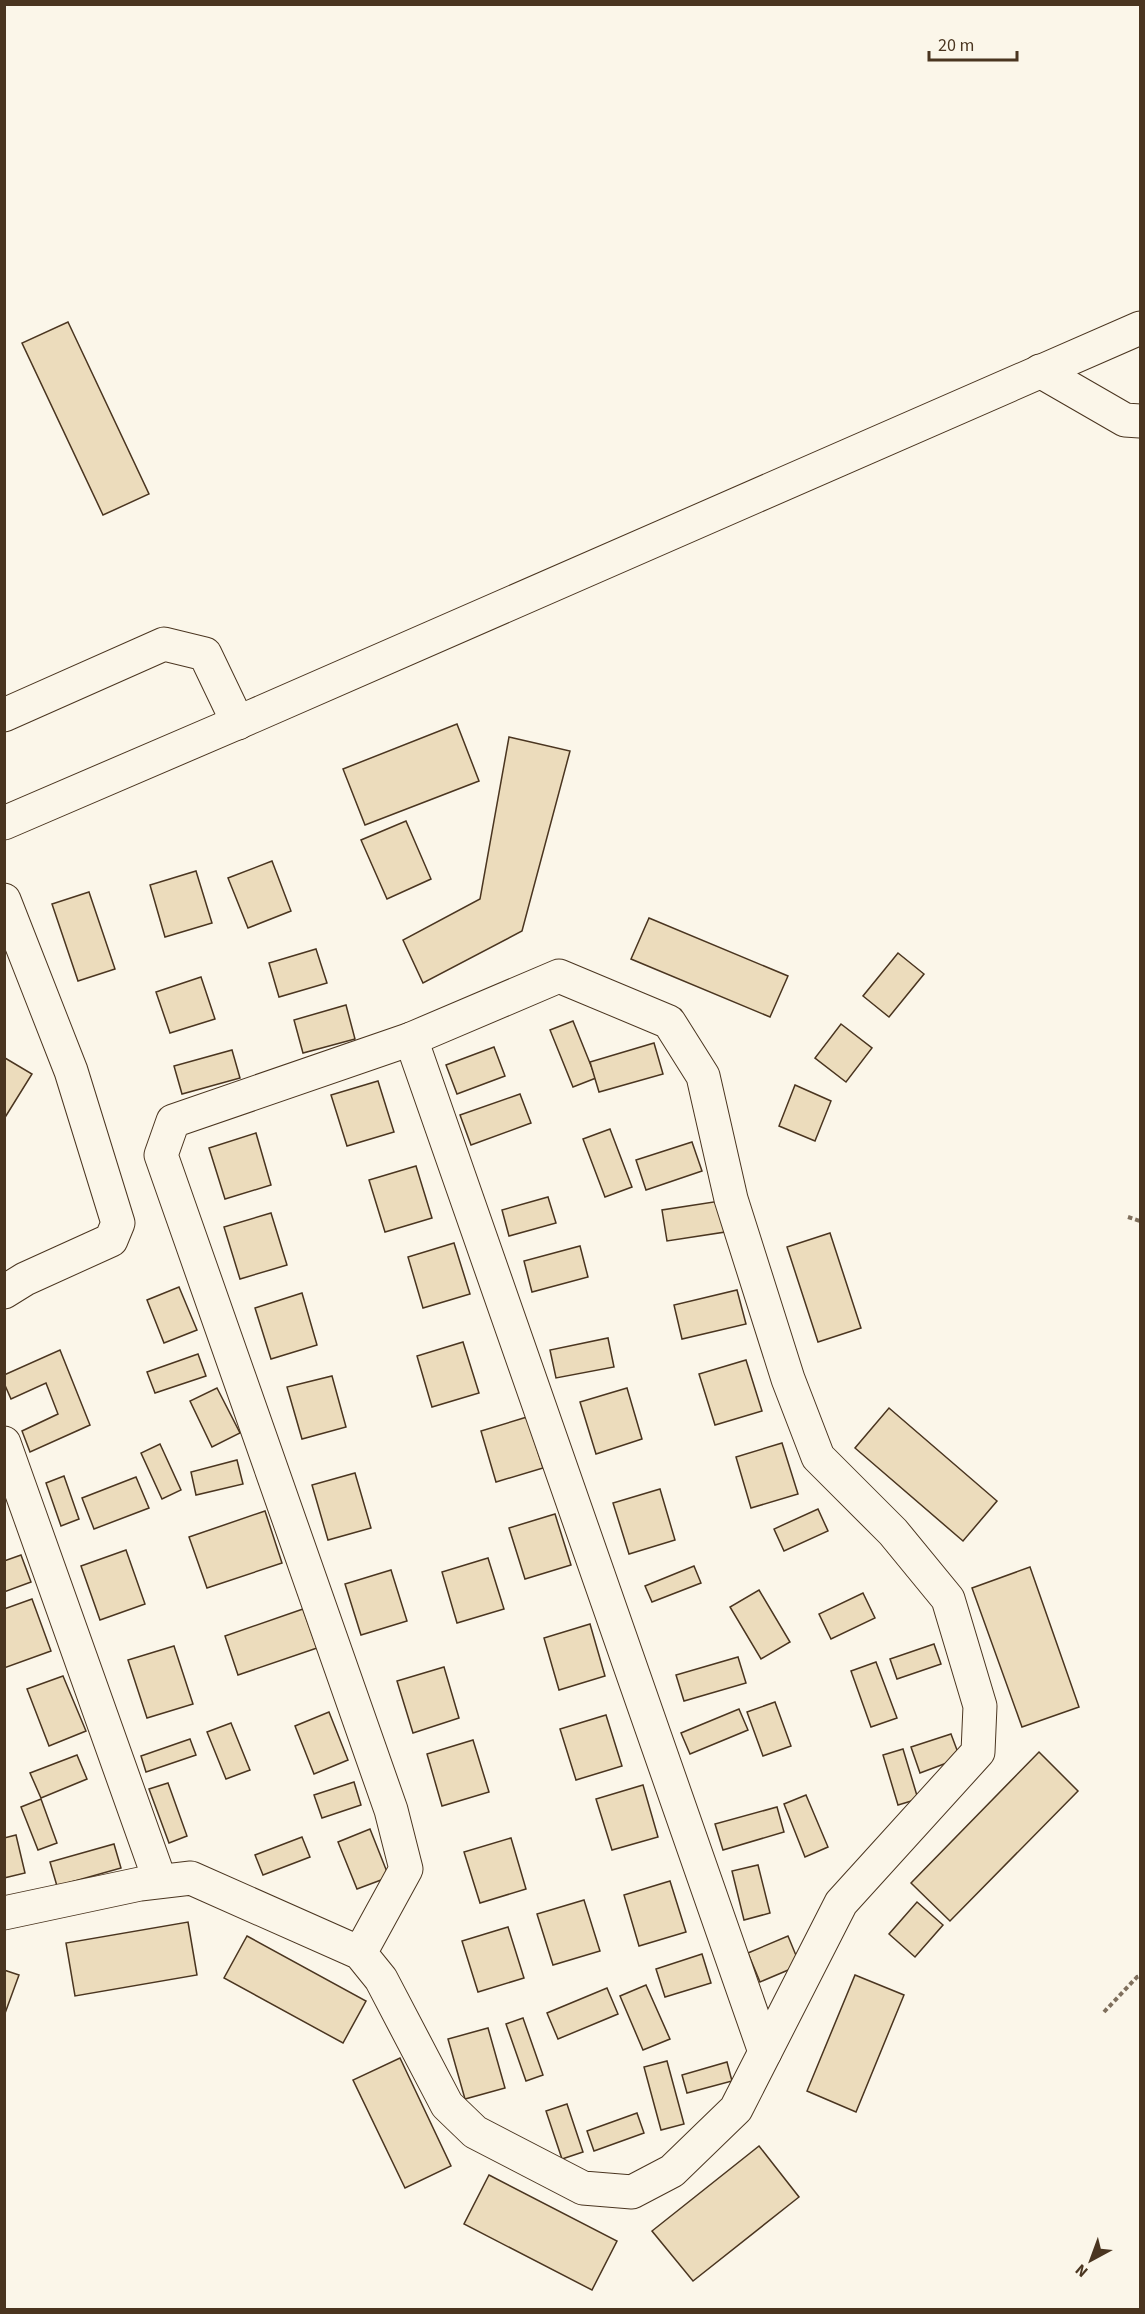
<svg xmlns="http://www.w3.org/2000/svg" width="1145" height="2314" font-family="'Source Sans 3',sans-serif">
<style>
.building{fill:#ecdcbc;stroke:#4a3520;stroke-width:1.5}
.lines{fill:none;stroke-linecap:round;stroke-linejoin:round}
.minor-casing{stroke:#4a3520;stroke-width:35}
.path{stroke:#7f6f5c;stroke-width:4;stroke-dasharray:4.5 3;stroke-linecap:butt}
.minor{stroke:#fbf6e9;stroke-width:33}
</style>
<rect width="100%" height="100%" fill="#fbf6e9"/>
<g class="building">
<polygon points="68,322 149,494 103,515 22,343"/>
<polygon points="457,724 479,781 365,825 343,769"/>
<polygon points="509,737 570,751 522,931 423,983 403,940 480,899"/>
<polygon points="406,821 431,879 387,899 361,840"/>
<polygon points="272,861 291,911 248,928 228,878"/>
<polygon points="196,871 212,923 165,937 150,885"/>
<polygon points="89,892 115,969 78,981 52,904"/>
<polygon points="649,918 788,976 770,1017 631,959"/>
<polygon points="316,949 327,983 279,997 269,963"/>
<polygon points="898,953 924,974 889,1017 863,996"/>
<polygon points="201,977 215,1019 170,1033 156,992"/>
<polygon points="346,1005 355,1039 303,1053 294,1020"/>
<polygon points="573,1021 596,1078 573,1087 550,1030"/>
<polygon points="841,1024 872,1048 846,1082 815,1058"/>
<polygon points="654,1043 663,1074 599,1092 590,1062"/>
<polygon points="494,1047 505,1076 457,1094 446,1065"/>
<polygon points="232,1050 240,1078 182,1094 174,1066"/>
<polygon points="5,1058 32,1074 4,1119 4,1060"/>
<polygon points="378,1081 394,1132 347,1146 331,1095"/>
<polygon points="795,1085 831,1101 815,1141 779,1126"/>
<polygon points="520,1094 531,1123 471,1145 460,1115"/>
<polygon points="610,1129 632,1187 605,1197 583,1139"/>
<polygon points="256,1133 271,1185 225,1199 209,1148"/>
<polygon points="692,1142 702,1171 646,1190 636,1160"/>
<polygon points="416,1166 432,1218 385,1232 369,1180"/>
<polygon points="548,1197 556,1223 509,1236 502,1210"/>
<polygon points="720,1201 725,1232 667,1241 662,1210"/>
<polygon points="271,1213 287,1265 240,1279 224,1227"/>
<polygon points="830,1233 861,1328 818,1342 787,1247"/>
<polygon points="454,1243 470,1294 423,1308 408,1257"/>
<polygon points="580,1246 588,1277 532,1292 524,1261"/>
<polygon points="179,1287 197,1330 164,1343 147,1300"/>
<polygon points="737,1290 746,1324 682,1339 674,1305"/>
<polygon points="302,1293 317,1345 271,1359 255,1308"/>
<polygon points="608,1338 614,1367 556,1378 550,1350"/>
<polygon points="463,1342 479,1393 432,1407 417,1356"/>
<polygon points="60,1350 90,1425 30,1452 22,1431 58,1414 46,1383 11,1399 4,1383 4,1375"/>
<polygon points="198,1354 206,1376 155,1393 147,1372"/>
<polygon points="746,1360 762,1411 715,1425 699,1374"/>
<polygon points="332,1376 346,1427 302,1439 287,1387"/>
<polygon points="217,1388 240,1433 212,1447 190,1401"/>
<polygon points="627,1388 642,1439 596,1454 580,1402"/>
<polygon points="889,1408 997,1501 963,1541 855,1448"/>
<polygon points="527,1417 543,1468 496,1482 481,1431"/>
<polygon points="782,1443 798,1494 751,1508 736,1457"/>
<polygon points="160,1444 181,1490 162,1499 141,1453"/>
<polygon points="237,1460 243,1484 196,1495 191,1472"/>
<polygon points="355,1473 371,1528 328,1540 312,1485"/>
<polygon points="64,1476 79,1519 61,1526 46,1483"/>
<polygon points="136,1477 149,1508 94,1529 82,1498"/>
<polygon points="660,1489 675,1540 629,1554 613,1503"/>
<polygon points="818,1509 828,1531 784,1551 774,1529"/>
<polygon points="265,1511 282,1563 207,1588 189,1537"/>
<polygon points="555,1514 571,1565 525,1579 509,1528"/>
<polygon points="126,1550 145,1604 100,1620 81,1566"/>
<polygon points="21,1555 31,1582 4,1592 4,1561"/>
<polygon points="488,1558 504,1609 457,1623 442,1572"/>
<polygon points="694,1566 701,1583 652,1602 645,1586"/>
<polygon points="1030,1567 1079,1707 1022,1727 972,1588"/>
<polygon points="391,1570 407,1621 361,1635 345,1584"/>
<polygon points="759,1590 790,1642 761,1659 730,1607"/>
<polygon points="863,1593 875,1618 831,1639 819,1614"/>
<polygon points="32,1599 51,1651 4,1668 4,1609"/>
<polygon points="303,1609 317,1648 238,1675 225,1636"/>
<polygon points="590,1624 605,1676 559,1690 544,1638"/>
<polygon points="934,1644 941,1664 897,1679 890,1659"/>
<polygon points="174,1646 193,1704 147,1718 128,1660"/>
<polygon points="738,1657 746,1683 684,1701 676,1675"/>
<polygon points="876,1662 897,1718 871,1727 851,1671"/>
<polygon points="444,1667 459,1718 413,1733 397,1681"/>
<polygon points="63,1676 86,1731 49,1746 27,1689"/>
<polygon points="775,1702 791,1746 763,1756 747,1712"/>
<polygon points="739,1709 748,1730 690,1754 681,1733"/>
<polygon points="329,1712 348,1760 314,1774 295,1726"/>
<polygon points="606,1715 622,1766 576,1780 560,1729"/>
<polygon points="231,1723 250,1770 226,1779 207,1732"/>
<polygon points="951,1734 960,1758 920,1773 911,1747"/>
<polygon points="190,1739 196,1755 146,1772 141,1756"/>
<polygon points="473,1740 489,1792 442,1806 427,1754"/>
<polygon points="903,1749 918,1799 898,1805 883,1755"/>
<polygon points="1039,1752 1078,1791 950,1921 911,1883"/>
<polygon points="77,1755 87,1779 41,1798 30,1773"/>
<polygon points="354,1782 361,1805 322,1818 314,1795"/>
<polygon points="168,1783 187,1836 169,1843 149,1789"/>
<polygon points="643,1785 658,1837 612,1850 596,1799"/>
<polygon points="806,1795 828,1847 805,1857 784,1804"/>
<polygon points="41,1799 57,1843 38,1850 21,1807"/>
<polygon points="777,1807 784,1832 723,1850 715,1824"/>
<polygon points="370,1829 389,1877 357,1889 338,1842"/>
<polygon points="16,1835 25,1873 4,1878 4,1838"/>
<polygon points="302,1837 310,1857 263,1875 255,1855"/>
<polygon points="511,1838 526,1889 480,1903 464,1852"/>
<polygon points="114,1844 121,1868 57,1886 50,1862"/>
<polygon points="758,1865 770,1913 744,1920 732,1871"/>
<polygon points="670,1881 686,1932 639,1946 624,1895"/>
<polygon points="584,1900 600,1951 553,1965 537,1914"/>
<polygon points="917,1902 943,1925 915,1957 889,1934"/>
<polygon points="188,1922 197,1975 75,1996 66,1943"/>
<polygon points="508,1927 524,1978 478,1992 462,1941"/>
<polygon points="247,1936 366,2001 343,2043 224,1978"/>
<polygon points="788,1936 800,1965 760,1982 748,1953"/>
<polygon points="702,1954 711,1983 665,1997 656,1969"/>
<polygon points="4,1970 19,1975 4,2016"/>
<polygon points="855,1975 904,1995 856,2112 807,2091"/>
<polygon points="646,1985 670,2039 643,2050 620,1996"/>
<polygon points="607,1988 618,2014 558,2039 547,2013"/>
<polygon points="523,2018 543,2075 526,2081 506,2024"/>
<polygon points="488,2028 505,2088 465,2099 448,2039"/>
<polygon points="400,2058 451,2166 405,2188 353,2080"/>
<polygon points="667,2061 684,2124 661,2130 644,2067"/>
<polygon points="727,2062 732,2081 687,2093 682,2075"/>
<polygon points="567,2104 583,2152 562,2159 546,2111"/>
<polygon points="637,2113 644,2133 594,2151 587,2131"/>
<polygon points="759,2146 799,2197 693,2281 652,2231"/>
<polygon points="489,2175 617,2241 592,2290 464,2224"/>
</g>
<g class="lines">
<g class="minor-casing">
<g id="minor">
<polyline points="1040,371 1125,420 1140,421"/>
<polyline points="4,715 164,644 205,654 238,723"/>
<polyline points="4,823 253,716 1140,328"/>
<polyline points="4,900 71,1071 118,1223 111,1240 25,1279 4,1292"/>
<polyline points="411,1039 765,2052"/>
<polyline points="4,1443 160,1881"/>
<polyline points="4,1913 140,1884 191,1878 360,1953 381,1979 447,2105 475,2132 583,2188 632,2192 672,2171 736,2109 841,1903 978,1752 980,1706 948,1599 893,1532 818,1457 788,1379 731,1199 703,1076 669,1022 559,976 411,1039 173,1121 161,1155 391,1810 406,1869 360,1953"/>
</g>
</g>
<g class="path">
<polyline points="1128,1217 1140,1221"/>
<polyline points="1104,2012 1137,1977 1140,1976"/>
</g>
<use href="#minor" class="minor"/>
</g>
<rect width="1145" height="2314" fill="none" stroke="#4a3520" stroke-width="12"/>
<g transform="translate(1091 2260) rotate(221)" stroke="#fbf6e9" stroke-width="4.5" paint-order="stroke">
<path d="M0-4.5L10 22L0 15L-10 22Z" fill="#4a3520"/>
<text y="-9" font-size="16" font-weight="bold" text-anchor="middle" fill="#4a3520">N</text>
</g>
<path d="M929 51v9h88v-9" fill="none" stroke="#4a3520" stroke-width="3"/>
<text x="938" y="51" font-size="18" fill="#4a3520" stroke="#fbf6e9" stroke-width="4.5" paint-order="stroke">20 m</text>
</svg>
